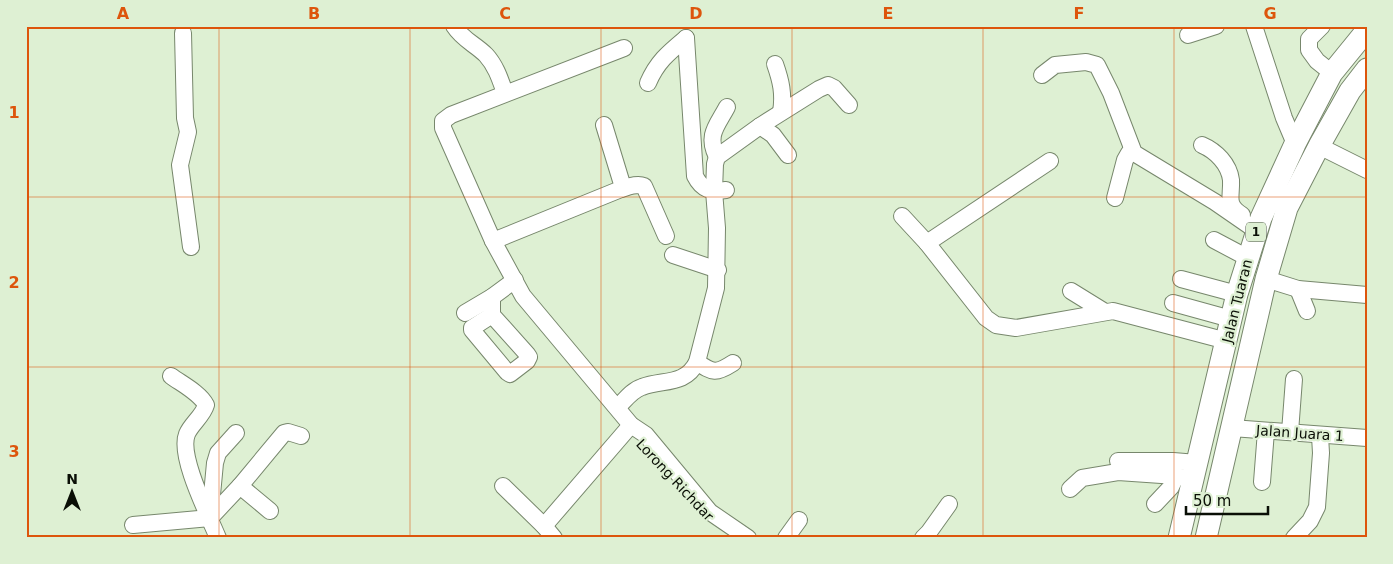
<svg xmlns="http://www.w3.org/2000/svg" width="1393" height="564" font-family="'DejaVu Sans',sans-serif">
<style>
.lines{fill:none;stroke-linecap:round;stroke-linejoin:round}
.minor-casing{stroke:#77876c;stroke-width:18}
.major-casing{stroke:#77876c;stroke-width:23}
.minor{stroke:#fff;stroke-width:16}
.major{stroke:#fff;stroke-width:21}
.grid{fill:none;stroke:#dd550c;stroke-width:1;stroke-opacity:0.55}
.labels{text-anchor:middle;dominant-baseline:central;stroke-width:4.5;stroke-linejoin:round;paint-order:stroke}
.shield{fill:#def0d3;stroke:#4a5244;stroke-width:1}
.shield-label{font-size:12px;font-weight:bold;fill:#0a0f06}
.street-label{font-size:14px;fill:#0a0f06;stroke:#def0d3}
.neatline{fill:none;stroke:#dd550c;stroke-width:2}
.grid-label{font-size:16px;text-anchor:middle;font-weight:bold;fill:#dd550c}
</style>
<rect width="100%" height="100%" fill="#def0d3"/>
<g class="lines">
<g class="minor-casing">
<g id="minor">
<path d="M454 26C463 40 475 44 486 55 496 66 500 79 505 93"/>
<polyline points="1254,26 1284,118 1295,144"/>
<polyline points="1322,26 1309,39 1309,50 1317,61 1332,73"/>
<polyline points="183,33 185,118 188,132 180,165 191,247"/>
<polyline points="1188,35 1216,26"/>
<path d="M686 38 695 176C702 190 711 192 726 190"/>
<polyline points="624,48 451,115 443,121 443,128 493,241 523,296 631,425 646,435 710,512 748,538"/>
<path d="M775 64C781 81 784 94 781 112"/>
<polyline points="1042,75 1055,65 1086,62 1097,65 1111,93 1134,153 1215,202 1257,231"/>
<path d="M648 83C657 62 668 53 686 38"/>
<polyline points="760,126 773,135 788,155"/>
<path d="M1202 145C1216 151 1229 164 1231 180 1232 197 1225 204 1242 215"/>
<polyline points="1319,146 1367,170"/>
<path d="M717 157C706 135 717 126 727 107"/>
<polyline points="1050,161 927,243 986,318 996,325 1016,328 1113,311 1227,341"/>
<path d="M621 189C628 187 637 183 644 186L666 236"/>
<polyline points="1115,198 1125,160 1129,153"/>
<polyline points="902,216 927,243"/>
<polyline points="1214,240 1248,258"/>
<polyline points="493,241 621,189 622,184 604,125"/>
<polyline points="673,255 718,270"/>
<polyline points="1181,279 1237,294"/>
<polyline points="1266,279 1298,289 1367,295"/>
<polyline points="1298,289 1307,311"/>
<polyline points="1071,291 1105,312"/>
<polyline points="492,297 492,315 527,354 529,357 527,361 510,374 507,372 472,330 472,328 492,315"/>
<polyline points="1173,303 1231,319"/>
<polyline points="465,313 492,297 515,280"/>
<path d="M697 362C713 373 716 374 733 363"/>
<path d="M171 376C182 384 200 393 206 405 203 416 191 424 187 434 178 456 209 516 218 538"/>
<path d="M618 407C625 400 632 390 642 387 663 379 685 386 697 362L716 288 717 228 714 191 715 164 717 157 760 126 819 89 828 85 834 88 849 105"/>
<polyline points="1232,428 1367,438"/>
<polyline points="1290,432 1294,379"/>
<polyline points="1118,461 1173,461 1197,463"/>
<polyline points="1262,482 1266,431"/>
<polyline points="240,486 270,511"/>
<polyline points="503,486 544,526 554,538"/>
<polyline points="1070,489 1082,478 1118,472 1176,476 1193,480"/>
<polyline points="1155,504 1171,487 1176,476"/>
<polyline points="210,516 215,463 218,453 236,433"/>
<polyline points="133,525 210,518 240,486 284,433 288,432 301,436"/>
<polyline points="544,526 631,425"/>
<polyline points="786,538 799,520"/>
<polyline points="923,538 929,532 949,504"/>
<polyline points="1294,538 1310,521 1317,507 1321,453 1320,436"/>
</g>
</g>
<g class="major-casing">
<g id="major">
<polyline points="1179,538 1237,294 1261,218 1295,144 1332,73 1367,30"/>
<polyline points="1206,538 1266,279 1287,208 1319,146 1350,91 1367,69"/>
</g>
</g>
<use href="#minor" class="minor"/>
<use href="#major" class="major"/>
</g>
<path class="grid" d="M219 26V538M410 26V538M601 26V538M792 26V538M983 26V538M1174 26V538M26 197H1367M26 367H1367"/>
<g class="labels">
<rect class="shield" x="1246" y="222.5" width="20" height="19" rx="4"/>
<g class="shield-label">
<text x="1256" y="232">1</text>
</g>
<g class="street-label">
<text transform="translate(1237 301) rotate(-76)">Jalan Tuaran</text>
<text transform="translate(1300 433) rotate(4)">Jalan Juara 1</text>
<text transform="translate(675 480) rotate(47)">Lorong Richdar</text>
</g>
</g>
<rect width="1393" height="564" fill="none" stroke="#def0d3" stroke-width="55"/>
<g transform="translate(72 492)" stroke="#def0d3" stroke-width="4" paint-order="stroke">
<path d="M0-4L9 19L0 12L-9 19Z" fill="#0a0f06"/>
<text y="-8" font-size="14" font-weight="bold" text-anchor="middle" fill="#0a0f06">N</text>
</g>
<path d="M1186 506v8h82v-8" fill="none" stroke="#0a0f06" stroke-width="2.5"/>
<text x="1193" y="506" font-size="15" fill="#0a0f06" stroke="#def0d3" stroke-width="4" paint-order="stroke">50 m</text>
<rect x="28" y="28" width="1338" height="508" class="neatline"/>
<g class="grid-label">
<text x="123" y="19">A</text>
<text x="314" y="19">B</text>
<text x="505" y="19">C</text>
<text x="696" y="19">D</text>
<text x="888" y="19">E</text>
<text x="1079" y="19">F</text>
<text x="1270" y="19">G</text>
<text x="14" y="118">1</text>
<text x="14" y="288">2</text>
<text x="14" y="457">3</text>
</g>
</svg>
